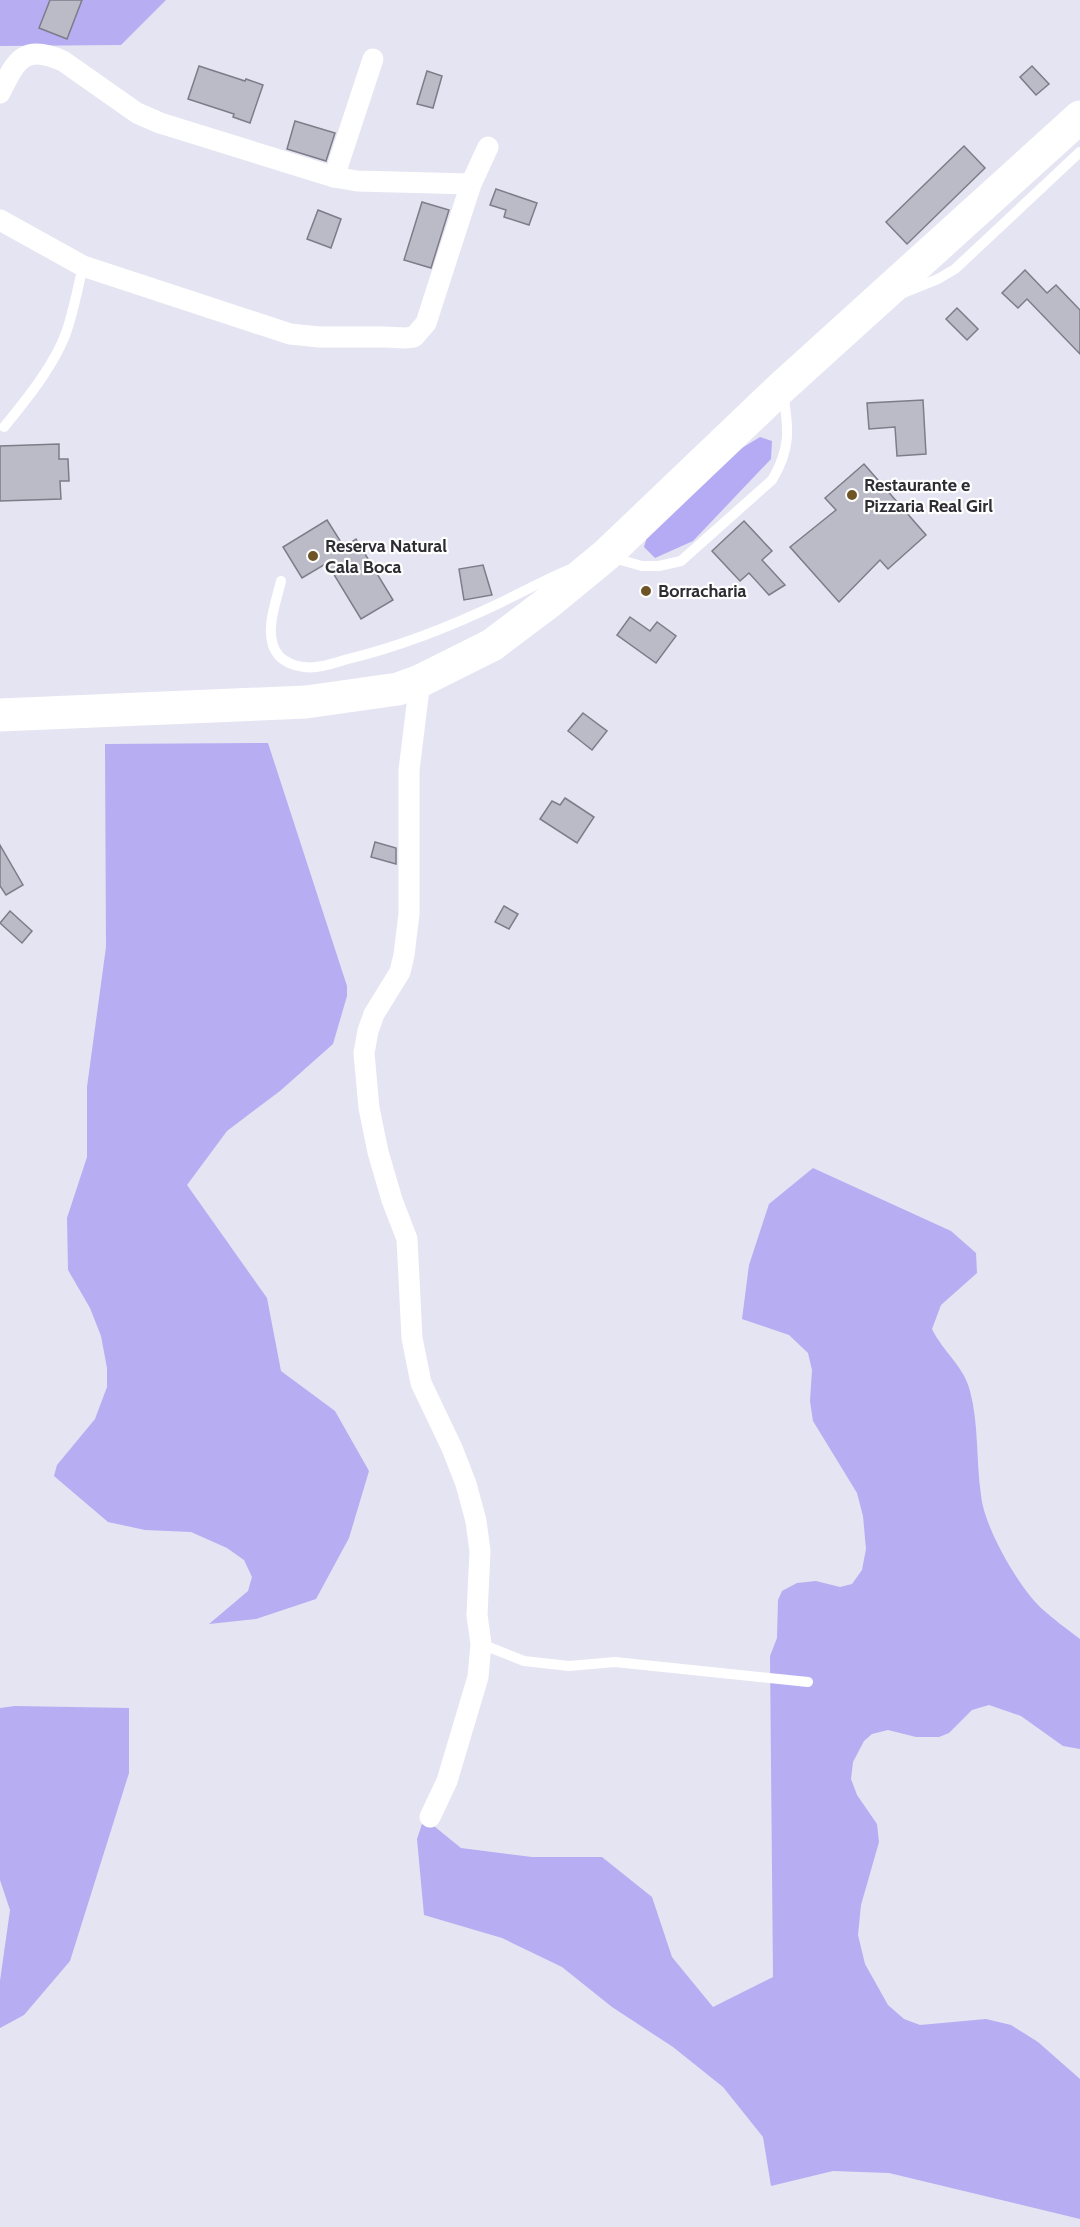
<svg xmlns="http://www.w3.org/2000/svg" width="1080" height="2227" font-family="Cabin,sans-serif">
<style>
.green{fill:#b4abf4}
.forest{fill:#b6adf3}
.building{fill:#bbbac7;stroke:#7d7c88;stroke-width:1.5}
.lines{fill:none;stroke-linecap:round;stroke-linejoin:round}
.lane{stroke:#fff;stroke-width:10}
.street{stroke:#fff;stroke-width:21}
.highway{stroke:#fff;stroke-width:33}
.poi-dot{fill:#6f5426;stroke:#fff;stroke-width:2}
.labels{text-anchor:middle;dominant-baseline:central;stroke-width:4.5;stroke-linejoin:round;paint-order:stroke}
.poi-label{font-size:18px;font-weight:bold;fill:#2e2d33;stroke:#fff;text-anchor:start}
</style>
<rect width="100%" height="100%" fill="#e5e4f2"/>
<polygon class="green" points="760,437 772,441 771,459 693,541 655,558 644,547 647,537 742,448"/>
<g class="forest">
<polygon points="0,0 166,0 121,45 0,46"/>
<polygon points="268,743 347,986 347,996 333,1044 280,1091 227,1131 187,1185 267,1298 281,1371 335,1411 369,1471 349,1538 316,1599 256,1619 209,1624 248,1591 252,1577 244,1560 227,1548 191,1532 145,1530 108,1522 54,1476 57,1465 95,1419 107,1387 107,1368 101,1336 90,1308 68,1270 67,1218 87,1157 87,1087 106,947 105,744"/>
<path d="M813 1168 951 1231 976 1253 977 1273 941 1305 932 1329C943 1352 964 1366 970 1391 979 1425 976 1461 981 1495 984 1527 1018 1586 1041 1608 1053 1619 1067 1629 1080 1639V1749L1063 1746 1021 1716 989 1705 972 1710 949 1733 939 1737H916L888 1730 872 1734 864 1741 853 1762 851 1779 857 1795 877 1824 879 1842 861 1905 858 1935 865 1964 888 2005 904 2019 920 2025 986 2019 1011 2025 1038 2042 1080 2079V2219L889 2173 833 2171 771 2186 763 2137 723 2087 673 2047 612 2007 562 1967 502 1938 424 1915 417 1839 424 1818 461 1848 532 1857H602L652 1897 672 1957 713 2007 773 1977 770 1656 777 1638 778 1600 782 1591 797 1583 816 1581 840 1587 852 1584 862 1570 866 1549 863 1516 857 1493 813 1421 810 1401 812 1370 808 1353 789 1335 742 1319 749 1265 769 1204Z"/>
<polygon points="15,1706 129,1708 129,1773 70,1961 24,2015 0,2028 0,1981 10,1910 0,1880 0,1708"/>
</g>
<g class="building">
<polygon points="50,0 82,0 67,39 39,28"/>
<polygon points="199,66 245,81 246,79 263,85 250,123 233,117 234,114 188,99"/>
<polygon points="1032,66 1049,84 1036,95 1020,77"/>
<polygon points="427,71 442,76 433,108 417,104"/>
<polygon points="295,121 335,133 326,161 287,149"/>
<polygon points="964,146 985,168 907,244 886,222"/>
<polygon points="496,189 537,203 529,225 504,217 506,210 490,205"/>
<polygon points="422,202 449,210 431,268 404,260"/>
<polygon points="318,210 341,219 331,248 307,239"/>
<polygon points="1025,270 1047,293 1056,285 1080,310 1080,354 1027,299 1018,308 1002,293"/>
<polygon points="957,308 978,329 967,340 946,319"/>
<polygon points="923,400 926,454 897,456 895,427 869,429 867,403"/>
<polygon points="59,444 59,459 68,459 69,481 60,481 61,499 0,501 0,446"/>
<polygon points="864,464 926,535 888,569 880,560 839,602 790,547 836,510 825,498"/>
<polygon points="327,520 344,547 356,539 393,600 361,619 327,563 302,578 283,547"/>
<polygon points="744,521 772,551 762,560 785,585 769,595 749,573 740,581 712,551"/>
<polygon points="483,565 492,595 464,600 459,569"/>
<polygon points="630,617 650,631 657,622 676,636 656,663 617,635"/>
<polygon points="583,713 607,731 592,750 568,731"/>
<polygon points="565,798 594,817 577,843 540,819 552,801 560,805"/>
<polygon points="375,842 396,848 396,864 371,857"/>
<polygon points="0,845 23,885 6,895 0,886"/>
<polygon points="504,906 518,914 509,929 495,922"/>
<polygon points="10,911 32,931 22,943 0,923"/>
</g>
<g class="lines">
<g class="lane">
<polyline points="903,293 938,279 955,269 1080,152"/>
<path d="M4 427C27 399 56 363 67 330 74 309 78 287 83 266"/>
<path d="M610 557 642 566H659L681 561 772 480C791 449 789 428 783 394"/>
<path d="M281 581C276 603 262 636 279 656 285 662 295 666 304 667 318 669 334 663 348 659 398 647 456 624 502 602 524 591 545 580 568 570"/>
<polyline points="481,1644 524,1661 569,1666 615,1662 808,1682"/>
</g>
<g class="street">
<path d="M0 93C16 61 23 43 63 61L137 113 160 123 334 177 357 181 471 184"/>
<polyline points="334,177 373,59"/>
<polyline points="0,220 83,266 290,334 319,337 385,337 405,338 414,337 426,323 471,184 488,147"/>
<polyline points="420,681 409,770 409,914 404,955 400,972 374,1014 368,1031 364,1053 369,1108 378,1152 392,1200 407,1239 412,1338 421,1383 452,1448 466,1484 476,1521 480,1551 477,1615 481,1644 478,1677 447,1781 430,1817"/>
</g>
<polyline class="highway" points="0,715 306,702 398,689 420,681 492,645 549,602 606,555 782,387 1080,117"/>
</g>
<g class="poi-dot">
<circle cx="852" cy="495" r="6"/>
<circle cx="313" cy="556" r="6"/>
<circle cx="646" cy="591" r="6"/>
</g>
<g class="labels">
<g class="poi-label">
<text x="864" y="485">Restaurante e<tspan x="864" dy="21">Pizzaria Real Girl</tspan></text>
<text x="325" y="546">Reserva Natural<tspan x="325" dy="21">Cala Boca</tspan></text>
<text x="658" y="591">Borracharia</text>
</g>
</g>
</svg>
